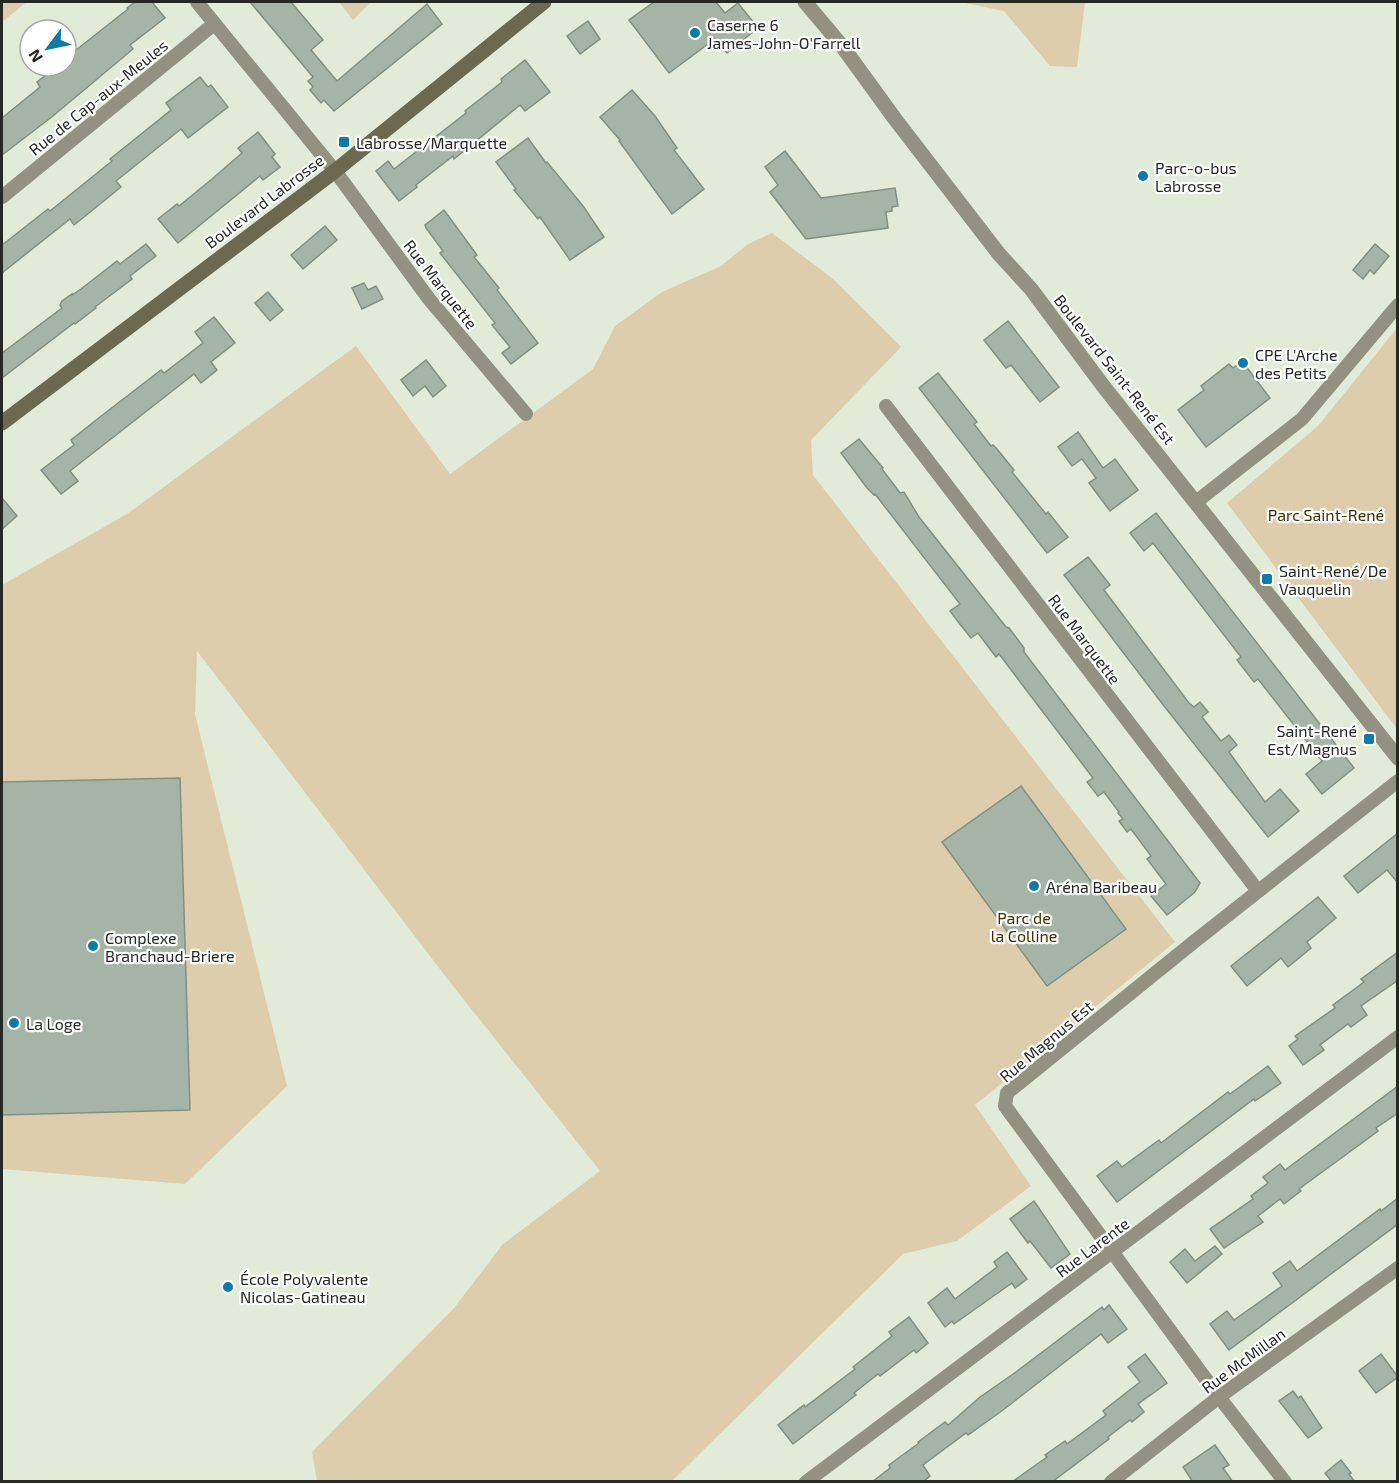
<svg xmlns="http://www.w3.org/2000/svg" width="1399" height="1483" font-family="'Exo 2',sans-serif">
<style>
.green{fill:#decdac}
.building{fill:#a5b4a6;stroke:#819082;stroke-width:1.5}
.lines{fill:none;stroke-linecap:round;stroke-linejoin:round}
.minor{stroke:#939281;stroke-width:14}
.tertiary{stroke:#939281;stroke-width:15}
.secondary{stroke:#6b6950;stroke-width:15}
.poi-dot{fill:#0e7ba4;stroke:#fff;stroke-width:2}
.labels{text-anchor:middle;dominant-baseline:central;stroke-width:4.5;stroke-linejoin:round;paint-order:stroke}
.poi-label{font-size:16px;fill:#262923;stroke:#fff;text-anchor:start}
.street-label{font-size:16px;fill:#262923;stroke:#fff}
.park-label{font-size:16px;fill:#432f00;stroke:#fff}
</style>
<rect width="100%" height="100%" fill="#e2ebd8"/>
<g class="green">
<polygon points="2,2 27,2 2,22"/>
<polygon points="339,2 371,2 353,20"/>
<polygon points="960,2 1085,2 1077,67 1050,66 1004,11"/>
<polygon points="772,233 832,278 901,347 811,440 813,475 1175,942 975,1105 1031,1186 957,1241 903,1254 672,1481 317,1481 312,1452 454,1308 503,1244 600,1171 449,981 197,651 195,714 287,1086 185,1184 2,1169 2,585 127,514 356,346 450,474 593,369 615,326 662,292 721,266 748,244"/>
<polygon points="1397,328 1397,729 1227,503 1318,426"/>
</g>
<g class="building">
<polygon points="135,2 152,2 165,18 130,45 133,49 53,116 2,155 2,118 40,87 37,82 58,66 66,66 66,60 71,54 128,9 127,8"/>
<polygon points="250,2 291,2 323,40 311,50 337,81 427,4 442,24 334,111 324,100 321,103 310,90 313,87 308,81 313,77"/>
<polygon points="654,2 716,2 725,13 738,3 758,28 727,53 715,39 669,73 629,20"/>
<polygon points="588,21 600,39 580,54 567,36"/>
<polygon points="525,60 550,92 525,111 520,105 454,159 453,156 416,185 417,187 399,201 376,171 388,161 394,169 466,113 465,111 502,82 501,79"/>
<polygon points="200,77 208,87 211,85 228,107 188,138 181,129 116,181 121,187 94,209 74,225 70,219 2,273 2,245 48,209 50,211 112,161 110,159 171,110 166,103"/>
<polygon points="632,90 655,116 677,148 674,150 704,189 672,214 619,141 620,140 600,117"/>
<polygon points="258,132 275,154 272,157 280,167 263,180 260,176 178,243 158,219 177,204 179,206 212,179 242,153 238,148"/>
<polygon points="528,138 546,163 547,162 583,206 604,237 570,260 540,217 538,219 514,190 516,189 496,162"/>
<polygon points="785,151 821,198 895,188 898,206 892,207 892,211 886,212 888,228 806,239 770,192 778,185 765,167"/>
<polygon points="444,210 477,255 474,257 499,288 497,290 538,343 511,364 502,353 510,347 492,325 495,323 440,253 443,251 426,228 425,225"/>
<polygon points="325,226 337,240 303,269 291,255"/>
<polygon points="146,244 156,256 130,276 132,279 95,307 96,308 75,324 74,323 2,378 2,353 62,308 60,305 62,301 72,294 72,295 81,289 117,261 120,264"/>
<polygon points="1375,244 1389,256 1374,274 1370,270 1363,279 1353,270"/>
<polygon points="364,283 368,290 376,286 383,299 362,309 352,288"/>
<polygon points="268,292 283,310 270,321 255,303"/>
<polygon points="214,317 235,343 211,362 217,370 201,383 194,374 70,471 78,481 61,494 41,470 74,445 71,440 100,417 161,370 164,373 203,343 195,332"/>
<polygon points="1008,321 1059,387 1040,402 1011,365 1006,368 984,340"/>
<polygon points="426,360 446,386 433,397 425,386 413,396 401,380"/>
<polygon points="1242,361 1270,398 1206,447 1178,410 1204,390 1201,386 1229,364 1233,368"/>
<polygon points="938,373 977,422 974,424 991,446 993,445 997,449 1014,470 1012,472 1046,514 1048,512 1068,537 1047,553 919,388"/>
<polygon points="1078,432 1103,468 1115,459 1138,490 1110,511 1089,483 1096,478 1082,459 1072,466 1058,447"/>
<polygon points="859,439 883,468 882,469 900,493 904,492 919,517 1006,627 1009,628 1024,648 1024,652 1200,883 1195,892 1167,915 1151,896 1166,884 1147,859 1151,856 1131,829 1127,832 1119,821 1123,819 1118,813 1119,812 1104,792 1098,796 1087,782 1093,778 999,654 996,657 978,633 971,638 959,623 950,611 960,604 875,494 874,495 867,488 841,453"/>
<polygon points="2,498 17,516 2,529"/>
<polygon points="1156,513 1354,768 1322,794 1306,774 1322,761 1258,679 1254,682 1237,660 1241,657 1153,543 1144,551 1130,533"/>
<polygon points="1088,557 1110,585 1104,590 1189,703 1194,707 1200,702 1208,712 1202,717 1221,741 1229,735 1237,745 1229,752 1265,802 1280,789 1299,811 1268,837 1164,706 1064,575"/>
<polygon points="180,778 190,1110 2,1115 2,782"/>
<polygon points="1021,786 1126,929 1047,986 942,842"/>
<polygon points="1398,833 1398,883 1387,870 1358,893 1344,876"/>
<polygon points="1318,897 1336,918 1307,942 1311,948 1288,967 1281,958 1247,986 1231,966"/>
<polygon points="1398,952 1398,980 1361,1006 1367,1015 1351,1027 1348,1024 1320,1045 1324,1050 1303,1065 1289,1046 1298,1039 1295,1036 1335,1008 1333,1005 1364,982 1361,979"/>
<polygon points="1268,1066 1281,1083 1255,1101 1254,1099 1117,1202 1097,1176 1117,1161 1122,1167 1159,1140 1161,1143 1228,1092 1230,1094"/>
<polygon points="1398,1086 1398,1113 1376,1128 1378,1131 1299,1189 1301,1191 1284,1204 1280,1199 1258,1216 1263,1222 1224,1248 1210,1229 1253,1199 1251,1196 1268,1183 1263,1177 1280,1164 1285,1170"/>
<polygon points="1398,1198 1398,1224 1229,1350 1210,1324 1227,1311 1234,1320 1282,1286 1273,1273 1290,1261 1297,1271 1380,1209 1381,1211"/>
<polygon points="1034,1201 1070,1254 1051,1268 1030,1241 1028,1243 1010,1219"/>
<polygon points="1215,1246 1222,1254 1187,1283 1170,1262 1185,1249 1195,1261"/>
<polygon points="1007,1252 1027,1279 1015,1288 1012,1283 954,1324 952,1321 945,1327 928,1303 947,1288 955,1299 997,1267 994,1262"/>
<polygon points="1109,1305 1127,1329 1108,1343 1101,1334 1003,1410 968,1435 966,1433 923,1465 930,1476 923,1482 872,1482 890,1468 889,1465 919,1443 918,1442 945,1422 948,1425 980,1397 1016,1372 1102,1307 1104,1310"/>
<polygon points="909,1317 928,1343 916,1353 914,1350 880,1376 878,1374 854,1393 856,1395 793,1444 778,1425 804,1405 805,1407 855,1369 853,1367 892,1336 889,1332"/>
<polygon points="1145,1354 1167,1383 1138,1404 1144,1412 1132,1422 1130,1420 1108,1437 1109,1439 1052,1482 1012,1482 1047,1457 1045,1455 1065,1441 1067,1444 1106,1415 1103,1411 1140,1382 1128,1367"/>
<polygon points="1381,1354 1398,1377 1376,1393 1359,1371"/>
<polygon points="1293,1391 1298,1398 1301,1396 1322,1428 1308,1438 1279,1401"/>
<polygon points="1215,1445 1229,1465 1223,1468 1233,1482 1193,1482 1183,1467"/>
<polygon points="1341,1460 1351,1473 1349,1474 1355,1482 1332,1482 1325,1473"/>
</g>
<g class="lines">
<g class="minor">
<polyline points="197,2 335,171 429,299 526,414"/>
<polyline points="2,197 214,24"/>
<polyline points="886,406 1258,891"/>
<polyline points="1196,502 1302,419 1398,305"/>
<polyline points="806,1482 1398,1037"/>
<polyline points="1111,1482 1219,1397 1398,1268"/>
<polyline points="1285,1482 1219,1397 1005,1106 1007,1093 1195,941 1398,781"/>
</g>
<polyline class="tertiary" points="805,2 842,46 895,119 999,254 1031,289 1104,387 1398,758"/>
<polyline class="secondary" points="2,423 335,171 544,2"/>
</g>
<g class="poi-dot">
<circle cx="695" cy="33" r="6"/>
<rect x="338" y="136" width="12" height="12" rx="3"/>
<circle cx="1143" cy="176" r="6"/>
<circle cx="1243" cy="363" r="6"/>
<rect x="1261" y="573" width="12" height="12" rx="3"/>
<rect x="1363" y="733" width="12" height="12" rx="3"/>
<circle cx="1034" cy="886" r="6"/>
<circle cx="93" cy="946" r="6"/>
<circle cx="14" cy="1023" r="6"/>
<circle cx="228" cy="1287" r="6"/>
</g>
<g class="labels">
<g class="poi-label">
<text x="707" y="24">Caserne 6<tspan x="707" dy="18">James-John-O'Farrell</tspan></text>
<text x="356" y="142">Labrosse/Marquette</text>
<text x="1155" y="167">Parc-o-bus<tspan x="1155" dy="18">Labrosse</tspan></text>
<text x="1255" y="354">CPE L'Arche<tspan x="1255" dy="18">des Petits</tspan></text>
<text x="1279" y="570">Saint-René/De<tspan x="1279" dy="18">Vauquelin</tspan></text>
<text x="1357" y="730" text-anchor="end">Saint-René<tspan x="1357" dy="18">Est/Magnus</tspan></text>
<text x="1046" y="886">Aréna Baribeau</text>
<text x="105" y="937">Complexe<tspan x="105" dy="18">Branchaud-Briere</tspan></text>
<text x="26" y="1023">La Loge</text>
<text x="240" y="1278">École Polyvalente<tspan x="240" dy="18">Nicolas-Gatineau</tspan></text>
</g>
<g class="street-label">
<text transform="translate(98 97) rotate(-39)">Rue de Cap-aux-Meules</text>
<text transform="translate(264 201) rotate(-37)">Boulevard Labrosse</text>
<text transform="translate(441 284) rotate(52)">Rue Marquette</text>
<text transform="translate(1115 369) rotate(52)">Boulevard Saint-René Est</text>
<text transform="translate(1085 639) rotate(53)">Rue Marquette</text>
<text transform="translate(1046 1041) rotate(-40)">Rue Magnus Est</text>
<text transform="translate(1092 1247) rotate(-37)">Rue Larente</text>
<text transform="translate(1243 1360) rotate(-36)">Rue McMillan</text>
</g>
<g class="park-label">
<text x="1326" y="514">Parc Saint-René</text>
<text x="1024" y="917">Parc de<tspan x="1024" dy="18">la Colline</tspan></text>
</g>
</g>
<rect width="1399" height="1483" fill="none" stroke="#262923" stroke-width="6"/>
<g transform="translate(48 48) rotate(238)"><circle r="28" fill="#ffffff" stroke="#a8a9a7" stroke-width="1.5"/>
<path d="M0-4.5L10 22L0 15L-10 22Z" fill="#0e7ba4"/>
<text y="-9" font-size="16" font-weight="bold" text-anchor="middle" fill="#262923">N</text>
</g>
</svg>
